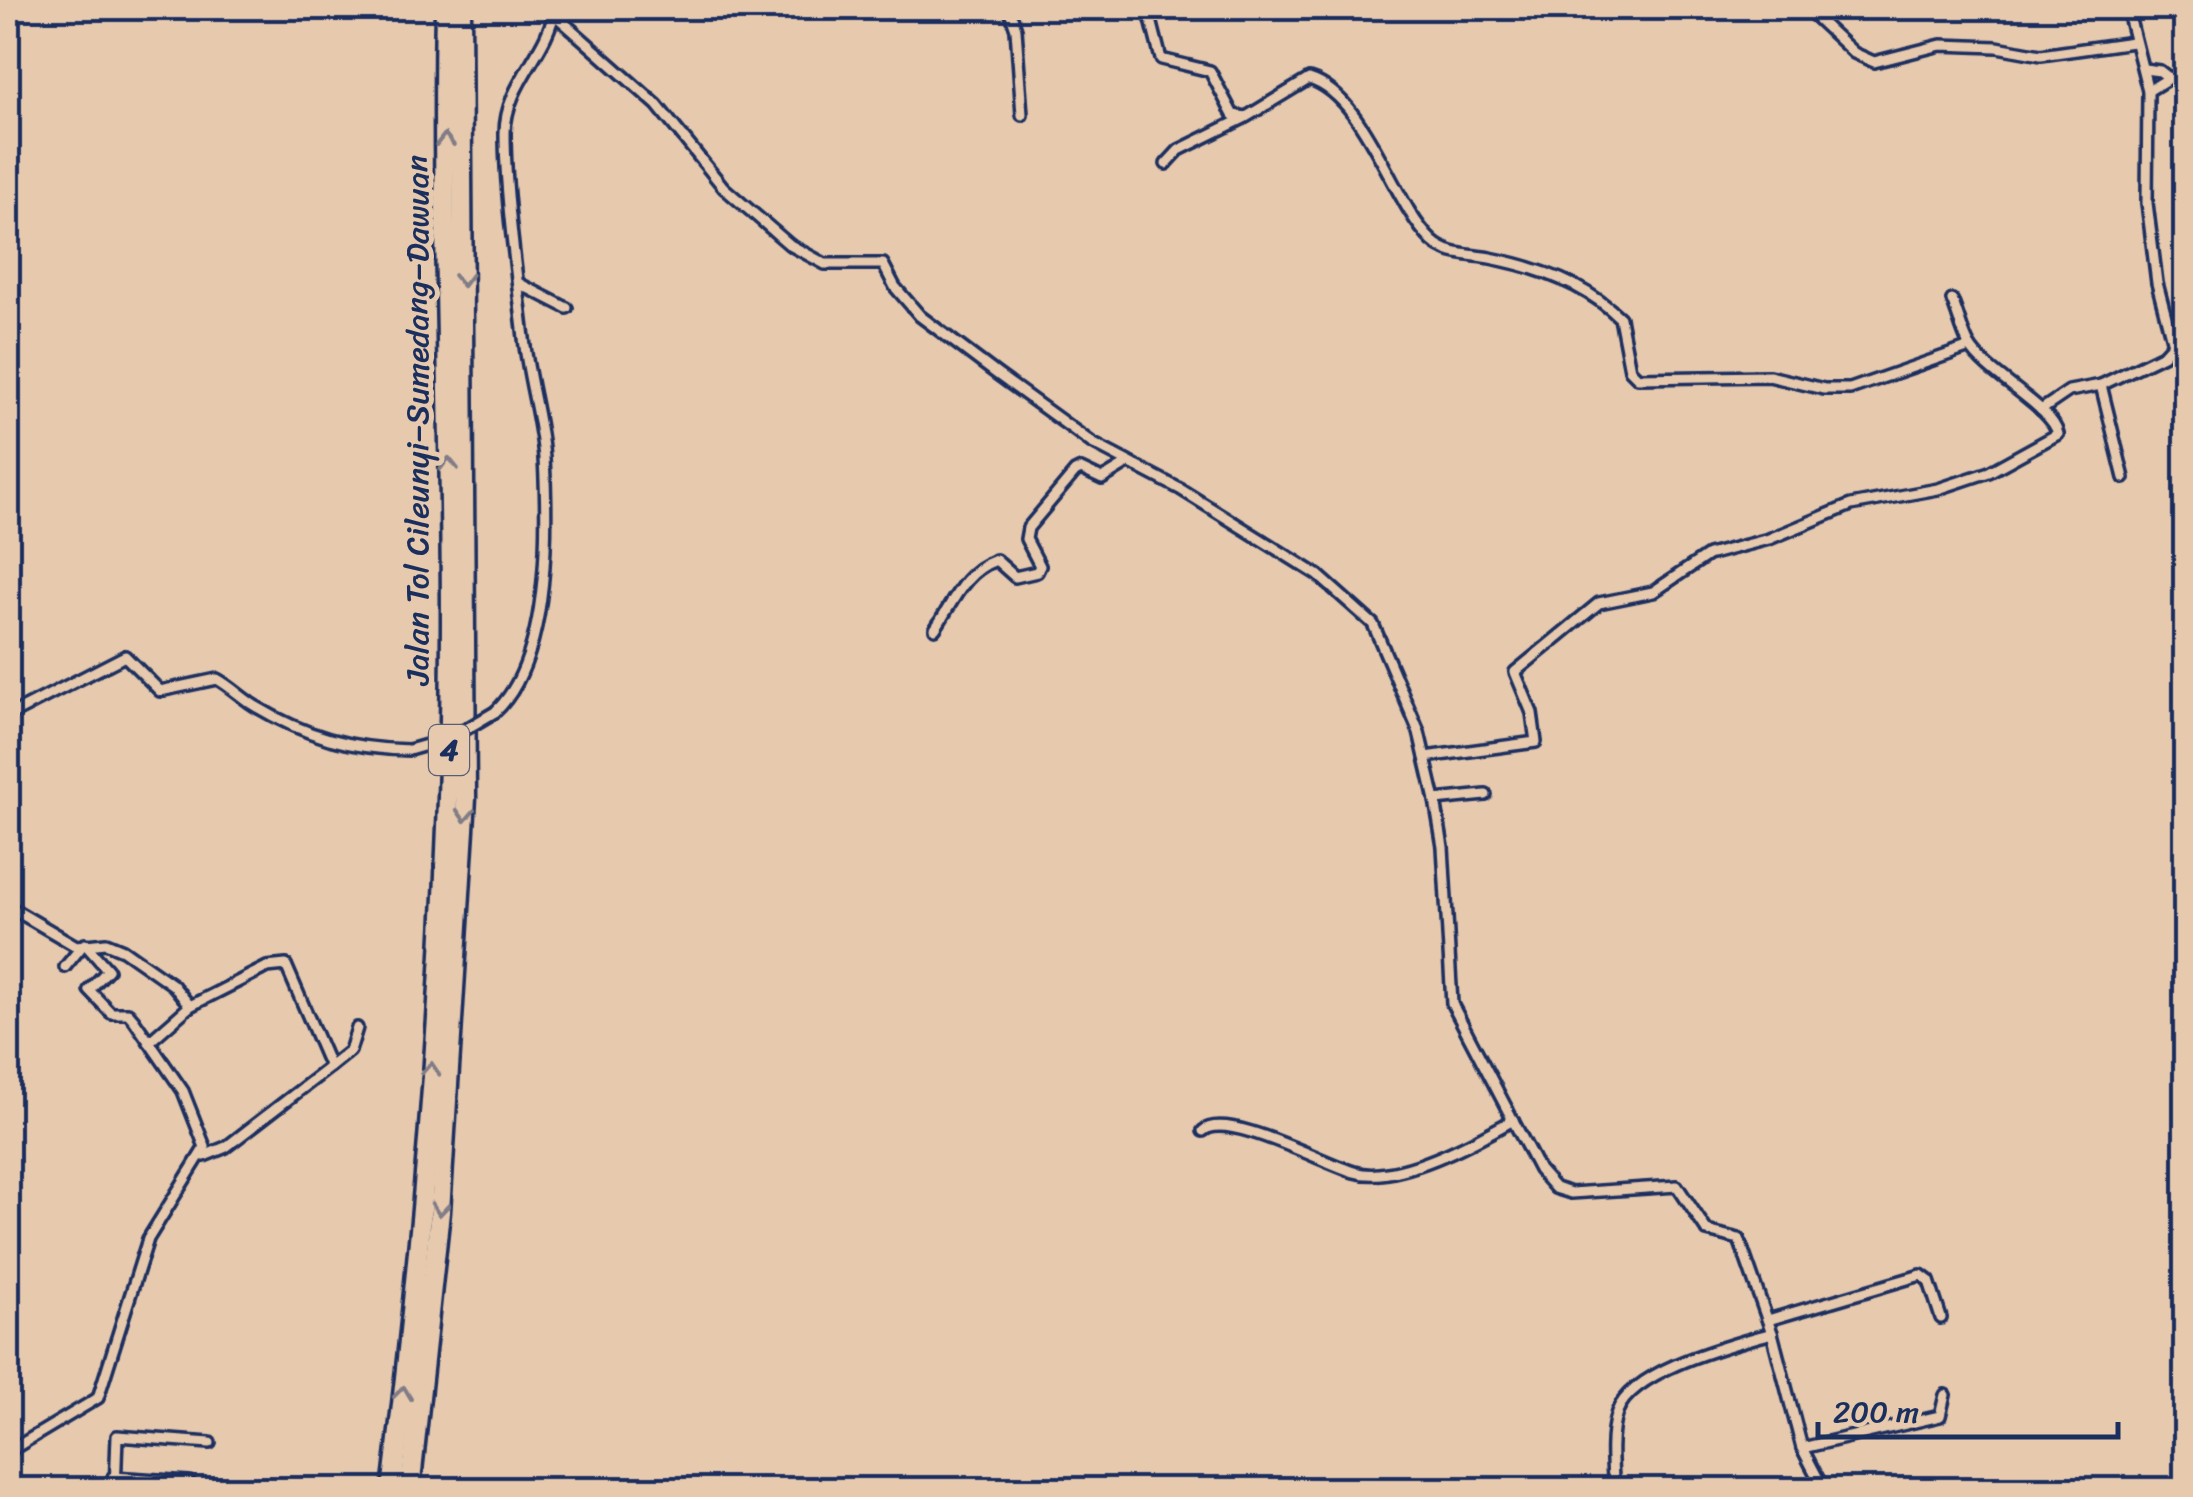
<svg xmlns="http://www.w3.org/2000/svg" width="2193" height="1497" font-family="Sriracha,sans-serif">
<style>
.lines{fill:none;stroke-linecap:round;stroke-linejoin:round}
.minor-casing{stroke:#1b2f5e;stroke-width:16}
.motorway-casing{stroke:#1b2f5e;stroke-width:25}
.minor{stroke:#e7caae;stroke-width:9}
.motorway{stroke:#e7caae;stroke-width:18}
.minor-bridge-casing{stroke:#1b2f5e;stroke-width:16;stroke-linecap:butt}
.minor-bridge{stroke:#e7caae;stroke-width:9}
.oneway{stroke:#817c86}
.labels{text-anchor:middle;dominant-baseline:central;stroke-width:10;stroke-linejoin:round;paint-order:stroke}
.shield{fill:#e7caae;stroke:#585e76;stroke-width:2.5}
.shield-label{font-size:30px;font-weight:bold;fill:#1b2f5e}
.street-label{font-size:32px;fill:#1b2f5e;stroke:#e7caae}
</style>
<rect width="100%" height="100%" fill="#e7caae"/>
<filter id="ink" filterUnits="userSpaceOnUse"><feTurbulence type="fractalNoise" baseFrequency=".01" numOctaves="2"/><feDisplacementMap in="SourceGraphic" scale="20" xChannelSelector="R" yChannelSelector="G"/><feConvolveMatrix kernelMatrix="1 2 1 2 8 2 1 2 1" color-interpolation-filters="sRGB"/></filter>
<g filter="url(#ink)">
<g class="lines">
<g class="minor-casing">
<g id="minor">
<polyline points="1009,8 1016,29 1022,115"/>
<path d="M1148 8 1161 59 1210 71 1233 115 1246 117 1309 79C1366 96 1391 201 1432 241 1448 256 1470 254 1490 258 1536 267 1586 284 1620 318L1630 370 1638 378 1769 376 1824 389H1850L1970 347"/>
<polyline points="1806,8 1854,53 1874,62 1941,45 1997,47 2041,55 2133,42"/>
<polyline points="658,10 659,8"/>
<polyline points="554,14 657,105 724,188 790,245 825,264 883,264 895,287 920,316 997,374 1092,443 1180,489 1318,575 1373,624 1419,732 1435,800 1443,847 1452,1004 1539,1170 1555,1188 1571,1193 1677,1186 1707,1231 1739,1239 1772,1333 1802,1448 1824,1490"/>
<polyline points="2144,69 2160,71 2169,78 2148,91"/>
<polyline points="2169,78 2186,73"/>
<polyline points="1166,164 1179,150 1244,118"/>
<polyline points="520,284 567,308"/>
<polyline points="2101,385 2124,478"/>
<polyline points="2041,410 2069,391 2101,385 2163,355 2173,344 2157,283 2147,203 2148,91 2127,8"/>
<path d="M935 629C953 603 963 572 996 560L1015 577 1037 572 1040 566 1026 539 1028 528 1075 472 1081 469 1102 479 1128 463"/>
<path d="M495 712C550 661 548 530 544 458 541 418 528 378 524 338 517 276 505 194 505 133 505 84 548 53 555 8"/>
<path d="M8 716 125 656 160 691 217 679C230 686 242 698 255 706 305 736 351 749 409 750"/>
<path d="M1425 757 1536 742 1532 713 1515 672 1599 603 1653 592 1708 555 1769 539 1851 505 1938 489 1989 472 2058 434C2053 407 1986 375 1969 345 1962 332 1958 314 1952 300"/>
<polyline points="1435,800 1486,795"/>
<polyline points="8,906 76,946 106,943 123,950 173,985 190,1006 267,967 286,965 330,1067 226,1147 204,1156"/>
<polyline points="65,967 83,945"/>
<polyline points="149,1042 190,1006"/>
<polyline points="330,1067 350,1051 357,1028"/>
<path d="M1203 1131C1226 1110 1323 1163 1354 1172 1397 1185 1476 1141 1513 1120"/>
<polyline points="1768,1320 1921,1275 1929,1281 1941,1318"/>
<polyline points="1802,1448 1940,1416 1945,1395"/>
<polyline points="8,1452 98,1398 148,1239 205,1147 183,1091 134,1020 128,1013 111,1013 89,990 108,970 85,944"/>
<polyline points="113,1477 189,1482"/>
<polyline points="115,1490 117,1436 210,1443"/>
<path d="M1614 1490C1612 1465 1609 1436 1617 1412 1633 1369 1731 1345 1772 1333"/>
</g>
</g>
<g class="motorway-casing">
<g id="motorway">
<path d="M392 1490C427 1202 451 910 451 621 451 416 441 212 445 8"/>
<polyline points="410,1490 440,1212 466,798 461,8"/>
</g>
</g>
<use href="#minor" class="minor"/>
<use href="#motorway" class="motorway"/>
<g class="minor-bridge-casing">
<polyline id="minor-bridge" points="409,750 451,738 495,712"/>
</g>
<use href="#minor-bridge" class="minor-bridge"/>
</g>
<defs><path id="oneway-chevron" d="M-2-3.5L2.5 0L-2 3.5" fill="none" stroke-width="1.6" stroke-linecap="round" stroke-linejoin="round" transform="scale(2.5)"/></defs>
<g class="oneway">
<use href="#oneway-chevron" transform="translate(445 140) rotate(-90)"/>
<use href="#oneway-chevron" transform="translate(463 280) rotate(89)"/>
<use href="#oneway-chevron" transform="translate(449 464) rotate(-91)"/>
<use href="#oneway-chevron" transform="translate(465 815) rotate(93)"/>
<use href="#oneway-chevron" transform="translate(431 1069) rotate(-86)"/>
<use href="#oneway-chevron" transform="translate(440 1209) rotate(95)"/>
<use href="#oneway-chevron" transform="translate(403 1393) rotate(-83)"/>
</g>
</g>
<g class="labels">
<rect class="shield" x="429" y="725" width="40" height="50" rx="8"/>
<g class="shield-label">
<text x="449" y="750">4</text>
</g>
<g class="street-label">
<text transform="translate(417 420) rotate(-90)">Jalan Tol Cileunyi–Sumedang–Dawuan</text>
</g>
</g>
<rect width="2193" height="1497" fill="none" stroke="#e7caae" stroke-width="40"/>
<rect x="20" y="20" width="2153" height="1457" fill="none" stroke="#1b2f5e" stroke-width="4" filter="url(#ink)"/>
<path d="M1818 1422v15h300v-15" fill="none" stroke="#1b2f5e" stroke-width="5"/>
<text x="1833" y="1422" font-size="30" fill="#1b2f5e" stroke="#e7caae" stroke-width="8" paint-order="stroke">200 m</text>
</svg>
